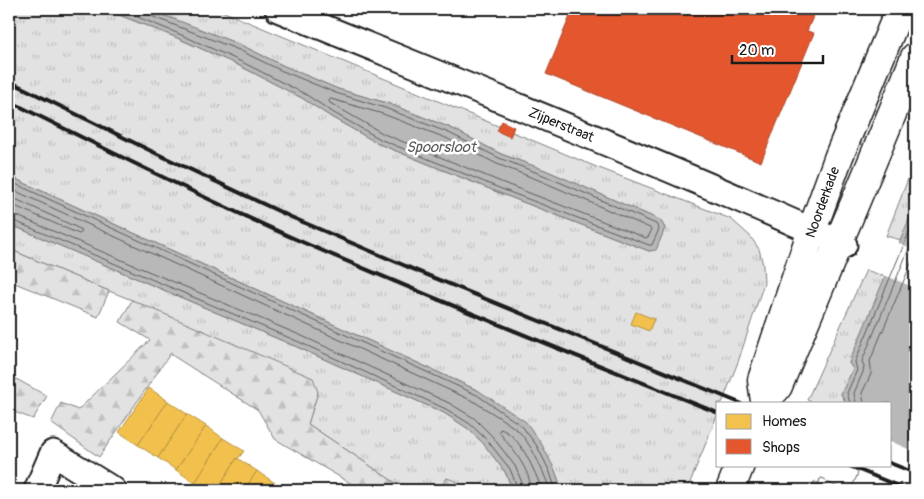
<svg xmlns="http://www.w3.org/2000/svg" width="924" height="499" font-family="Pangolin,sans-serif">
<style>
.grass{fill:url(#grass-tufts);stroke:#7f7f7f}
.forest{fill:url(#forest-firs);stroke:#7f7f7f}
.water{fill:#b8b8b8;stroke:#7a7a7a}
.pier{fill:#fff}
.homes{fill:#f2c14e;stroke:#b2903f}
.shops{fill:#e4572e;stroke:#a84529}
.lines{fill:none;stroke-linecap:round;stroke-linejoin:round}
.shore{stroke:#5a5a5a;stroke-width:1}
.street-casing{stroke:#1c1c1c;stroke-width:29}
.secondary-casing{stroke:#1c1c1c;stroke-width:31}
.street{stroke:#fff;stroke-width:25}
.secondary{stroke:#fff;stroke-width:28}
.rail{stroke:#1c1c1c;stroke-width:4}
.labels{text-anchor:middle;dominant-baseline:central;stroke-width:5;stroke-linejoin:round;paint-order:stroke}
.street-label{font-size:14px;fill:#1c1c1c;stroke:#fff}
.water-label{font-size:15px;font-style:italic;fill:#5a5a5a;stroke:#fff}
</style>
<defs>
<pattern id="grass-tufts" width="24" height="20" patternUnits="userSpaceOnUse" patternTransform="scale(1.25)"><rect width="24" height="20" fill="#e2e2e2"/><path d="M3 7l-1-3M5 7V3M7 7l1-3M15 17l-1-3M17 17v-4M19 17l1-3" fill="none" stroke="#c1c1c1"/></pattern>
<pattern id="forest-firs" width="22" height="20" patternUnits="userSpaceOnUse" patternTransform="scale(1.25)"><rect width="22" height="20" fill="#e2e2e2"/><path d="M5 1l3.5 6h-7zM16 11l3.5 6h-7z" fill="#c1c1c1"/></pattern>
</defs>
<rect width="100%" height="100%" fill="#fff"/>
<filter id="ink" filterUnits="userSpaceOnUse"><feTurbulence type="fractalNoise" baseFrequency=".02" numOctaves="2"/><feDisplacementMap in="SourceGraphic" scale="10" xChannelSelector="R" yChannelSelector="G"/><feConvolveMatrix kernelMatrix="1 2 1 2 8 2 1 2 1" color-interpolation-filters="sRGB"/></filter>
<g filter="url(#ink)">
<g class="grass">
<polygon points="9,9 104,9 175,37 240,66 302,98 331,117 379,144 502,194 649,251 656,249 665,228 660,220 545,170 501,154 451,128 387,103 338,89 282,65 241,45 147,9 217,9 594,166 731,219 750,236 759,249 763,265 764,283 738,362 722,403 718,403 718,413 687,490 562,490 554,468 479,391 9,176"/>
<polygon points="915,161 915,205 901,240 886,236"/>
<polygon points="9,224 297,347 444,413 467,428 483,443 505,472 513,490 465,490 447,478 438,490 406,490 308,424 318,392 132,300 109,291 9,249"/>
<polygon points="866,270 886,277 849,363 853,369 841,394 846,403 814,403 807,400"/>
</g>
<g class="forest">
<polygon points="9,249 109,291 98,317 10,281 9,283"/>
<polygon points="132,300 313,378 318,392 308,424 406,490 362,490 275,439 258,410 170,354 99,457 51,423 61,403 78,410 150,340 120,322"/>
<polygon points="9,375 47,396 33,419 9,410"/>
<polygon points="447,478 458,482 465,490 438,490"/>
</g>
<g class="water">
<polygon points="104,9 147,9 187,24 241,45 282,65 338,89 387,103 451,128 501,154 545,170 660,220 665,228 656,250 649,251 502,194 379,144 331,117 302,98 240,66 175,37"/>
<polygon points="9,176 479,391 526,422 541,443 554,468 562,490 513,490 505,472 483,443 467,428 444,413 297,347 9,224"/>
<polygon points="915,205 915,490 807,490 811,488 819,471 847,484 890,465 890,403 846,403 841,394 853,369 849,363"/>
</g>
<g class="pier">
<polygon points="897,242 915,250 915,288 884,275"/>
<polygon points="890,441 915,452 915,490 838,490 812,480 816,469 818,468 833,474 835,477 846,481 852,465 890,465"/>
</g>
<g class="homes">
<polygon points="636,312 654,319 649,331 631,324"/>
<polygon points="149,388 168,401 138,445 119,432"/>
<polygon points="168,401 187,414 158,458 138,445"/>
<polygon points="187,414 206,426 176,470 158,458"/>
<polygon points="206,426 223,438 195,483 176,470"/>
<polygon points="223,438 244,451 238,459 237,458 217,490 206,490 195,483"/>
<polygon points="237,458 257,471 244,490 217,490"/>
<polygon points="257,471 275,483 271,490 244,490"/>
<polygon points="275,483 285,490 271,490"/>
</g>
<g class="shops">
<polygon points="573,9 808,9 815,12 807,31 814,33 761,162 546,74"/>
<polygon points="502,121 514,127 510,137 497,131"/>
</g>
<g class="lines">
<g class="shore">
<polyline points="118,9 177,33 242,62 305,94 334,113 382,140 504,190 649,245 652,245 659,229 656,224 543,175 499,158 449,133 385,108 336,93 280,70 239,50 151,16 148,13 148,9"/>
<polygon points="331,99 383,114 446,138 497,164 541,181 650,228 651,231 649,236 646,238 506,184 384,134 330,103 329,101"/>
<polyline points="9,181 477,395 522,426 537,446 549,470 556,490"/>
<path d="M9 188 473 401C487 410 503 419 516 429 530 440 544 473 550 490"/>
<polyline points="9,196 80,229 82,232 79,234 17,207 9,206"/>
<polyline points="9,214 15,215 302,336 449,403 474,418 492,436 515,466 523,485 523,490"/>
<polyline points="9,220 12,220 299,342 446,409 470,424 487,440 510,469 517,487 517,490"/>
<polyline points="850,403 847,393 857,370 855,362 915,218"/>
<polyline points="856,403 854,393 863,372 864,367 862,361 915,234"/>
<polyline points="864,403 862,393 871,374 871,368 870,361 915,254"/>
<path d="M531 490C530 468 512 449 499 432L500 429C520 434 535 472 542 490"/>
<path d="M816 490 820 479 822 478C825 479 827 481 829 483 834 486 844 489 850 488 855 483 859 472 859 465"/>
</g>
<g class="street-casing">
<g id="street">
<path id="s1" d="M278 9C467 86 657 161 844 245"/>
<polyline points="37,490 53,453 113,490"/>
</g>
</g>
<g class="secondary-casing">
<g id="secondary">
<path d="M775 390 778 386C824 276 871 167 915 57"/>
<path id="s2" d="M765 401 762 380 812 230 839 156 900 9"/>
<polyline points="730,490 740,465"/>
</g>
</g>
<use href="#street" class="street"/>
<use href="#secondary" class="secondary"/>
<g class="rail">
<polyline points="9,81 149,150 291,217 415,270 740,403"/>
<path d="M9 101C103 148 197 195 293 238 433 299 576 356 718 413"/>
<polyline points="890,463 915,473"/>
<polyline points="847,465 908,490"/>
</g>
</g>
</g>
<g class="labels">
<g class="street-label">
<text stroke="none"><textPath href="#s1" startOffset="306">Zijperstraat</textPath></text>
<text stroke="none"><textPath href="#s2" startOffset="209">Noorderkade</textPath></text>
</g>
<g class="water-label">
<text x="441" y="147">Spoorsloot</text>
</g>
</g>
<rect width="924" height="499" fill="none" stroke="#fff" stroke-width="30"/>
<rect x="15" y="15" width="894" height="469" fill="none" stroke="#1c1c1c" stroke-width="2" filter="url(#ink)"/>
<rect x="716" y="402" width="175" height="65" fill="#ffffff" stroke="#a4a4a4"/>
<rect x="726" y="414" width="25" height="15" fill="#f2c14e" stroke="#a4a4a4"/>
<text x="762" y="426" font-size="15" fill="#1c1c1c">Homes</text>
<rect x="726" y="439" width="25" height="15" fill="#e4572e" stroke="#a4a4a4"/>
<text x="762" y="452" font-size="15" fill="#1c1c1c">Shops</text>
<path d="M732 55v8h91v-8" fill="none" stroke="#1c1c1c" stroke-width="2.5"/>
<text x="739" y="55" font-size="15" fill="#1c1c1c" stroke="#ffffff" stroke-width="4" paint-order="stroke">20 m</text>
</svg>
